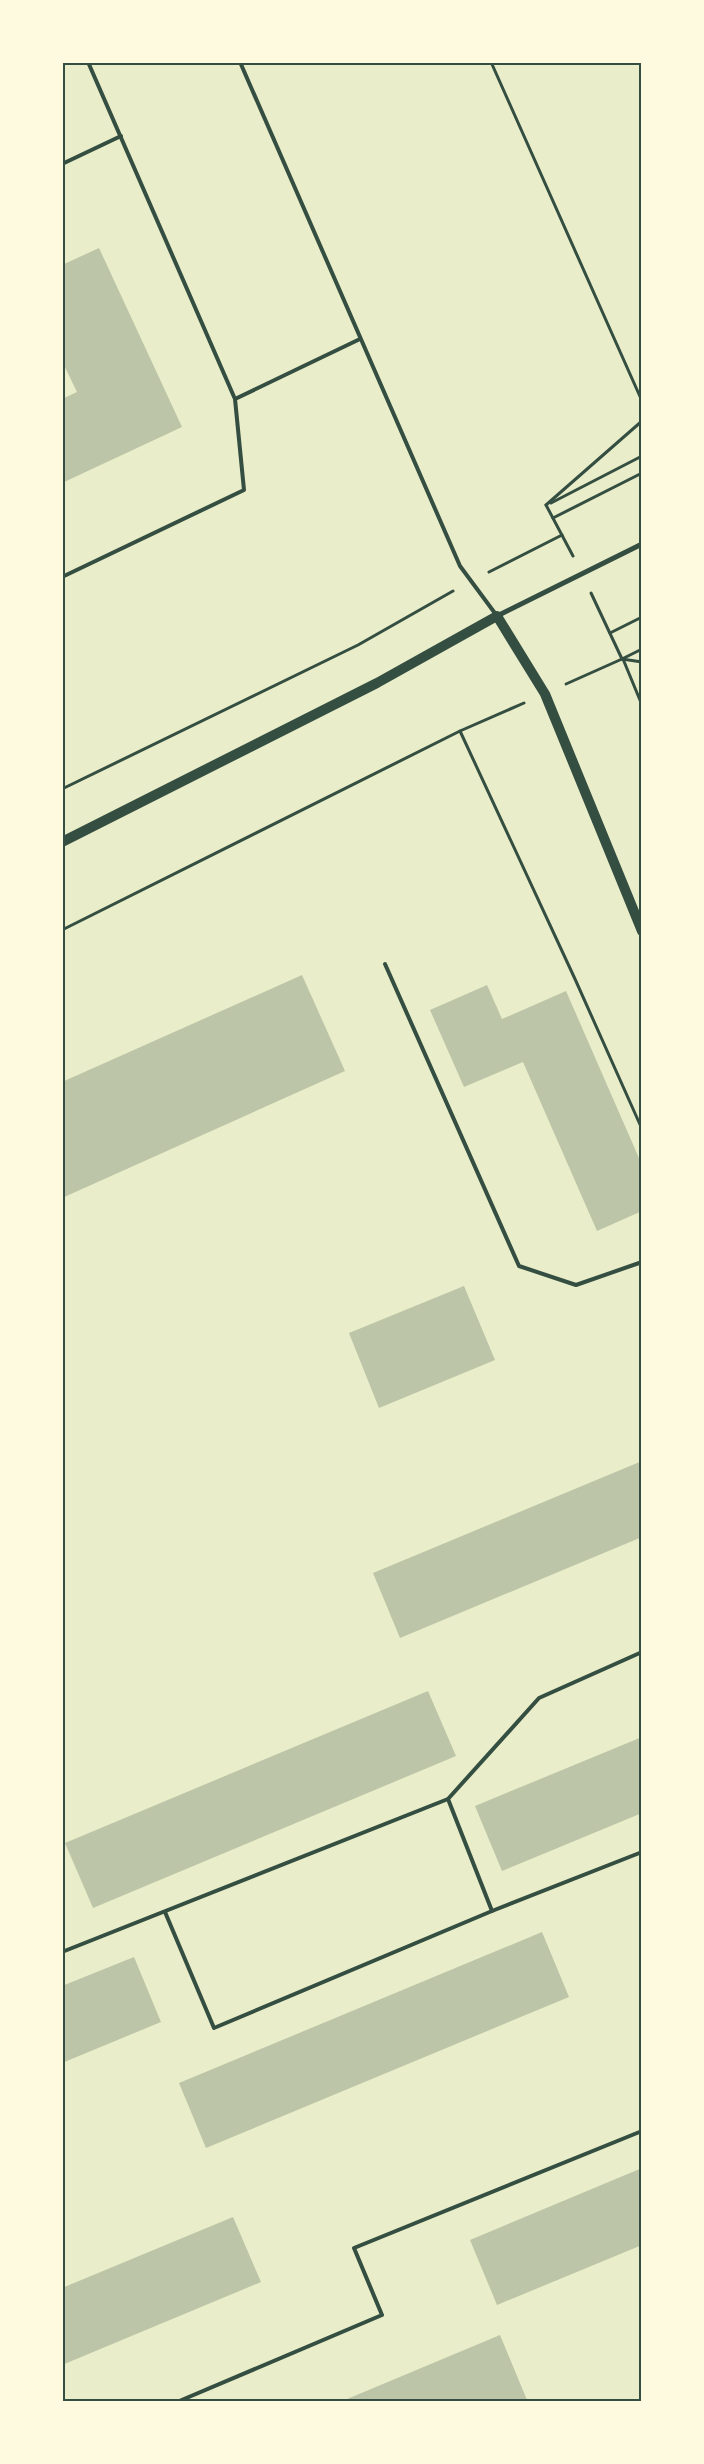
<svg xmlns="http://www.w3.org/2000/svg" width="704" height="2464" font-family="Spectral,serif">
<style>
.building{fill:#bcc5a7}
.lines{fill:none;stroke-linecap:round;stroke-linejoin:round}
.path{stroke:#344e41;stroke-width:3}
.service{stroke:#344e41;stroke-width:4}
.minor{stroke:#344e41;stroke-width:5}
.secondary{stroke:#344e41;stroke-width:10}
.neatline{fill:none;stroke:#344e41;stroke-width:2}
</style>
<rect width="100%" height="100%" fill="#e9edc9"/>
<g class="building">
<polygon points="99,248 182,427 62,483 62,399 77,392 62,361 62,265"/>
<polygon points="302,975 345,1071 62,1198 62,1082"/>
<polygon points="487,985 502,1019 566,991 642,1165 642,1211 597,1231 523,1062 464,1087 430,1010"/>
<polygon points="464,1286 495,1360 379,1408 349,1333"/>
<polygon points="642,1461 642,1537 400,1638 373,1573"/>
<polygon points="428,1691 456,1756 93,1908 65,1843"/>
<polygon points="642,1737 642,1813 502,1871 475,1806"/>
<polygon points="542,1932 569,1997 206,2148 179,2083"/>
<polygon points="134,1957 161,2022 62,2063 62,1986"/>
<polygon points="642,2168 642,2245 497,2305 470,2240"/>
<polygon points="233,2217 261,2282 62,2365 62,2288"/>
<polygon points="500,2335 527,2400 523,2402 340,2402"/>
</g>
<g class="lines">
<g class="path">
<polyline points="491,62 642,401"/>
<polyline points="551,503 642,456"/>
<polyline points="546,505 573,556"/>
<polyline points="546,505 642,421"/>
<polyline points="553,518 642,473"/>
<polyline points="489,572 562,535"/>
<polyline points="591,593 622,659 642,649"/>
<polyline points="610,633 642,617"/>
<polyline points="623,659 642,705"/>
<polyline points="566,684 622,659 642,662"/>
<polyline points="460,731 575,979 642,1129"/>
<polyline points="62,789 358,645 453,591"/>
<polyline points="62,930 460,731 524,703"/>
</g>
<g class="service">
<polyline points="240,62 460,566 497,616"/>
<polyline points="62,164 121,136"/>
<polyline points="235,399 360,339"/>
<polyline points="62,577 244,490 235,399 88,62"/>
<polyline points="385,964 519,1266 576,1285 642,1262"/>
<polyline points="642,1652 539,1698 448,1799 492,1911 642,1852"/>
<polyline points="165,1912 214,2028 492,1911"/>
<polyline points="62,1952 448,1799"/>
<polyline points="177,2402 382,2315 354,2248 642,2131"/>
</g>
<polyline class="minor" points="497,616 642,544"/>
<polyline class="secondary" points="62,842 377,683 497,616 545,694 642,931"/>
</g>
<rect width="704" height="2464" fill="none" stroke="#fefae0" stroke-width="128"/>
<rect x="64" y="64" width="576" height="2336" class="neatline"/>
</svg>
